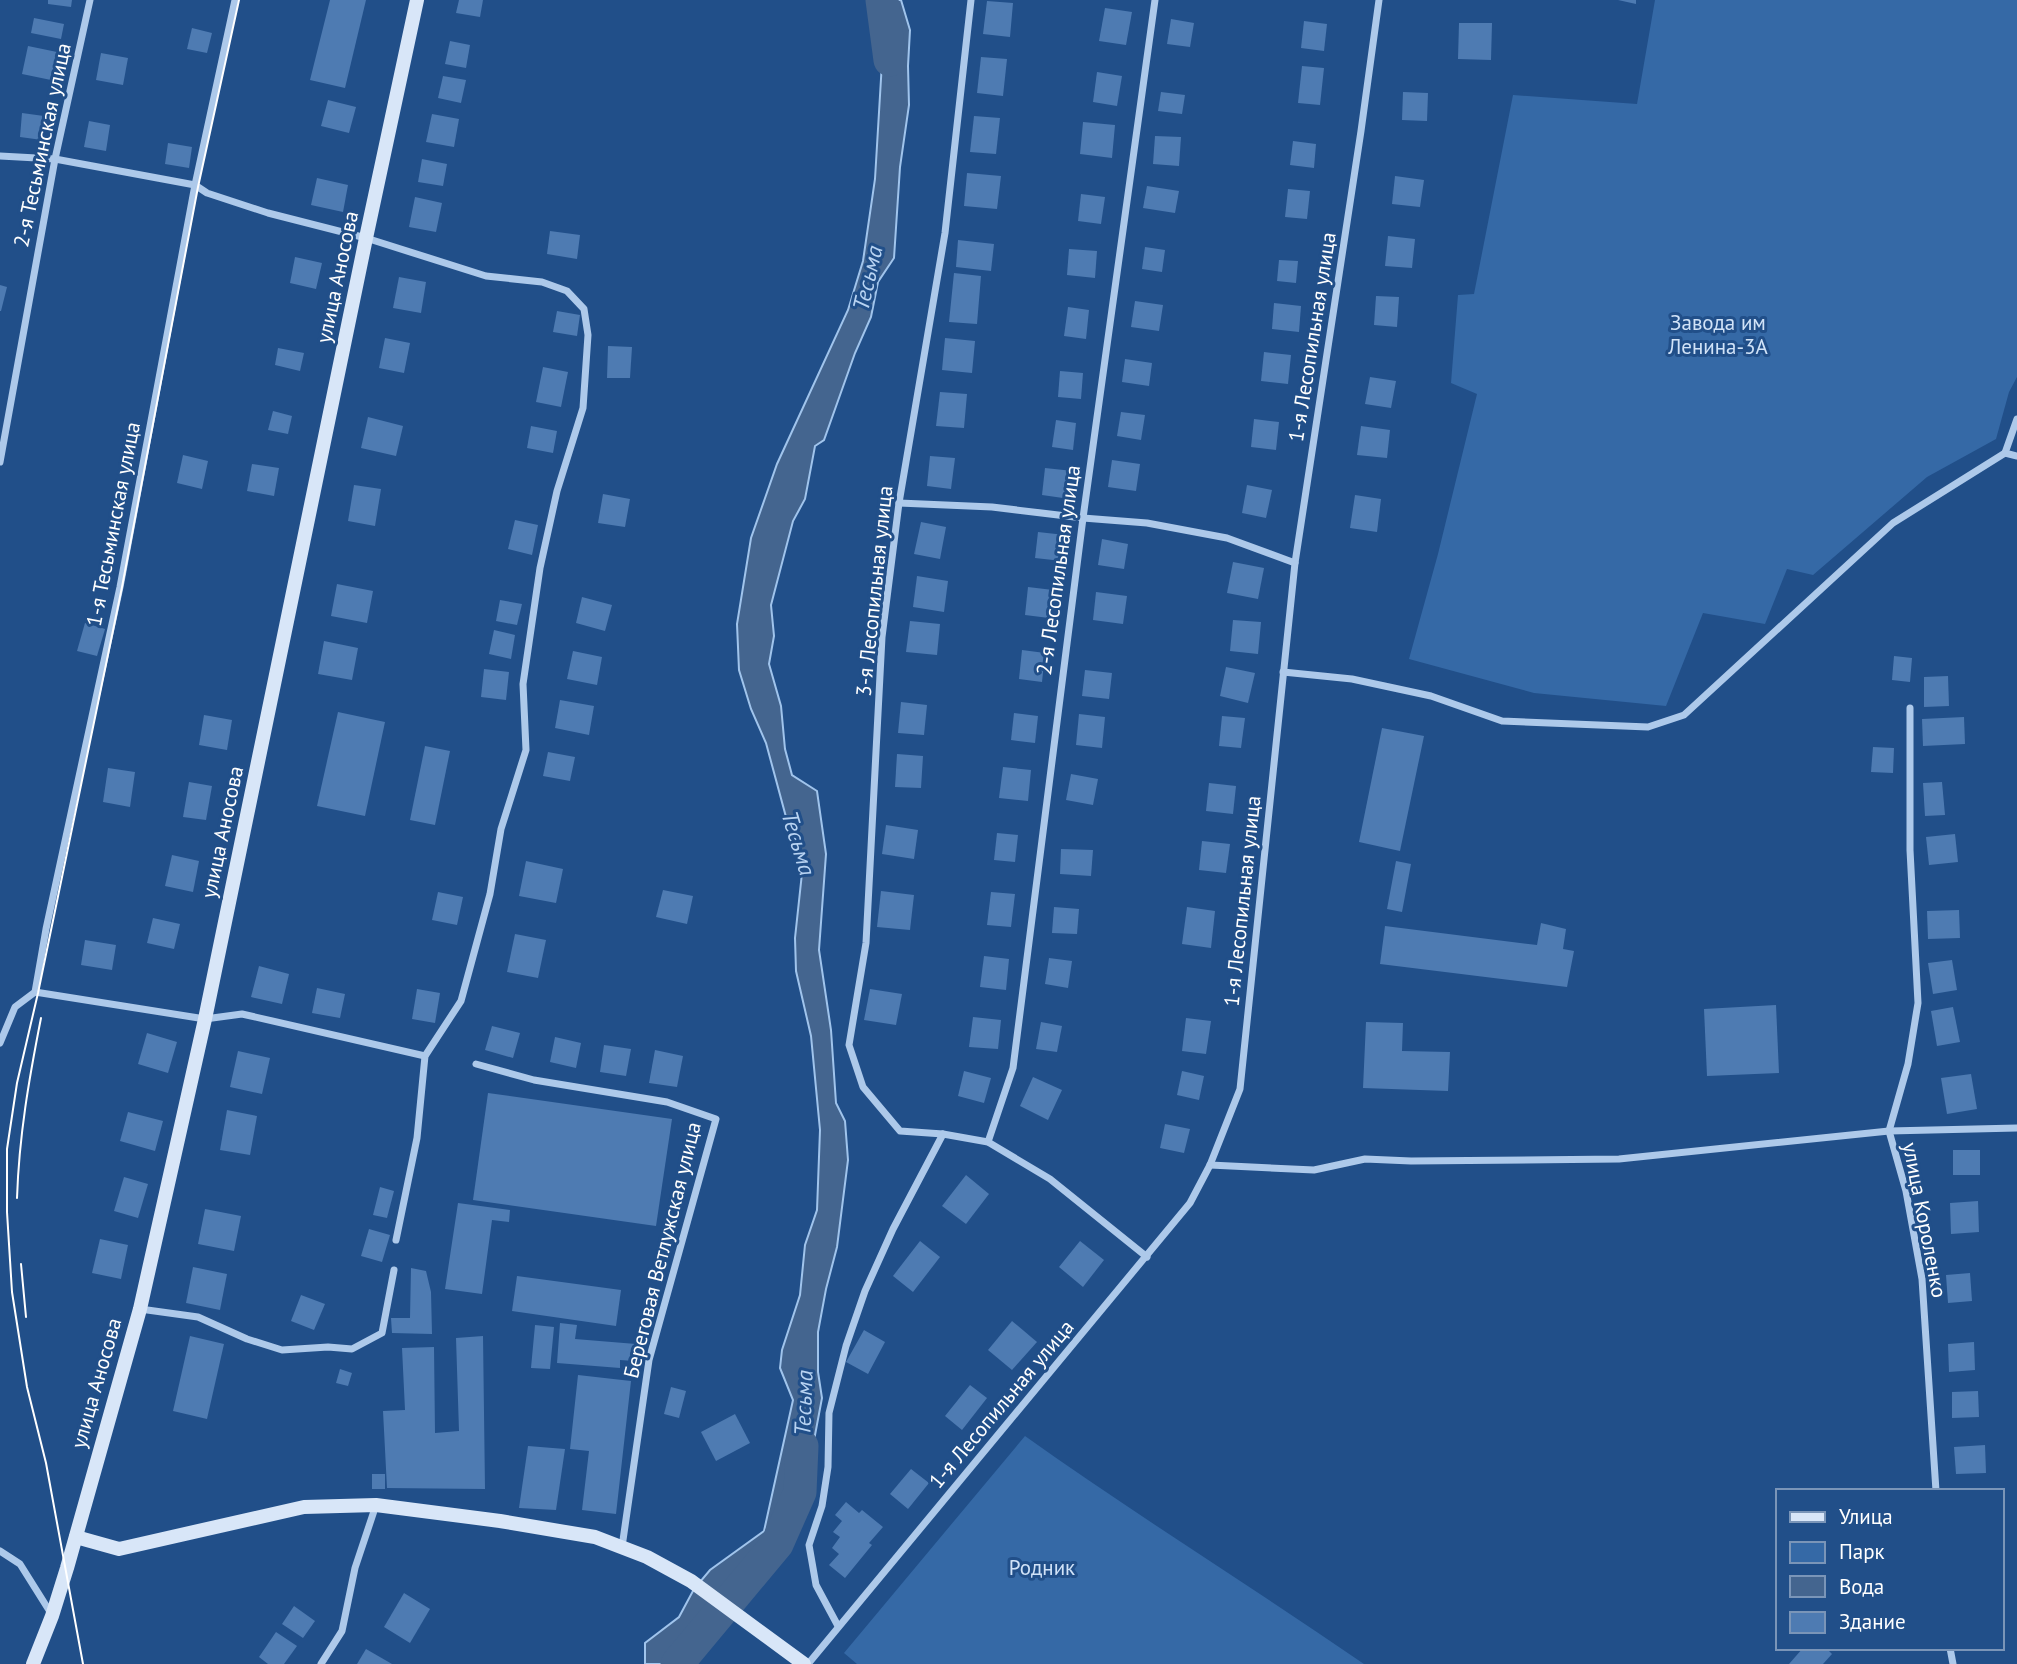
<svg xmlns="http://www.w3.org/2000/svg" width="2017" height="1664" font-family="'PT Sans',sans-serif">
<style>
.green{fill:#3569a6}
.water{fill:#44658f;stroke:#a0c4ec;stroke-width:2}
.lines{fill:none;stroke-linecap:round;stroke-linejoin:round}
.river{stroke:#44658f;stroke-width:33}
.building{fill:#4e7bb2}
.street{stroke:#adc9ea;stroke-width:7}
.secondary{stroke:#d8e6f8;stroke-width:14}
.tram{stroke:#fff;stroke-width:2}
.labels{text-anchor:middle;dominant-baseline:central;stroke-width:6;stroke-linejoin:round;paint-order:stroke}
.street-label{font-size:21px;fill:#fff;stroke:#214f89}
.park-label{font-size:21px;fill:#d1e3f8;stroke:#214f89}
.water-label{font-size:23px;font-style:italic;fill:#b8d3f2;stroke:#214f89}
</style>
<rect width="100%" height="100%" fill="#214f89"/>
<g class="green">
<polygon points="1655,0 2017,0 2017,377 2009,392 1996,439 1927,477 1813,575 1787,569 1765,624 1703,613 1666,706 1534,693 1409,659 1438,554 1477,394 1451,383 1458,295 1474,294 1513,95 1637,104"/>
<path d="M1025 1436C1136 1515 1252 1587 1364 1664H857L844 1653Z"/>
</g>
<polygon class="water" points="880,0 901,0 910,30 908,66 909,105 900,167 894,258 878,282 871,317 855,353 824,440 815,446 805,499 793,521 771,605 774,636 769,664 781,706 785,749 792,775 817,791 826,854 819,950 831,1030 836,1103 845,1121 848,1160 837,1247 826,1289 818,1332 818,1372 822,1398 812,1451 814,1472 799,1493 792,1520 760,1562 742,1580 699,1644 679,1664 645,1664 645,1643 679,1617 694,1589 710,1570 764,1531 793,1400 780,1368 782,1350 800,1295 805,1245 817,1210 820,1130 811,1036 796,971 795,938 802,873 797,842 789,828 766,743 751,709 739,670 737,624 751,538 777,464 848,310 863,261 875,179 885,12"/>
<g class="lines">
<g class="river">
<polyline points="882,0 890,60"/>
<polyline points="677,1664 777,1544 800,1492 802,1446"/>
</g>
</g>
<g class="building">
<polygon points="48,0 72,0 71,7 48,4"/>
<polygon points="330,0 366,0 345,88 310,80"/>
<polygon points="459,0 483,0 480,17 456,13"/>
<polygon points="1618,0 1636,0 1636,4"/>
<polygon points="987,1 1013,3 1010,37 983,34"/>
<polygon points="1105,8 1132,12 1126,45 1099,41"/>
<polygon points="34,18 64,24 61,39 31,33"/>
<polygon points="1171,19 1194,23 1190,47 1167,44"/>
<polygon points="1304,21 1327,24 1324,51 1301,48"/>
<polygon points="1459,23 1492,23 1491,60 1458,59"/>
<polygon points="192,28 212,33 207,53 187,49"/>
<polygon points="450,41 470,45 466,68 445,64"/>
<polygon points="28,46 57,52 51,80 22,74"/>
<polygon points="101,53 128,58 123,85 96,80"/>
<polygon points="981,57 1007,59 1003,96 977,93"/>
<polygon points="1302,66 1324,68 1320,105 1298,103"/>
<polygon points="1097,72 1122,76 1117,106 1093,102"/>
<polygon points="443,76 466,80 461,103 438,98"/>
<polygon points="1161,92 1185,95 1182,114 1158,111"/>
<polygon points="1403,92 1428,93 1427,121 1402,120"/>
<polygon points="328,100 356,107 349,133 321,126"/>
<polygon points="22,113 44,116 42,140 20,137"/>
<polygon points="432,114 459,119 454,147 426,142"/>
<polygon points="974,116 1000,118 996,154 970,152"/>
<polygon points="89,121 110,125 106,151 84,147"/>
<polygon points="1083,122 1115,125 1112,158 1080,154"/>
<polygon points="1155,136 1181,137 1179,166 1153,164"/>
<polygon points="1293,141 1316,144 1314,168 1290,165"/>
<polygon points="168,143 192,147 189,168 165,164"/>
<polygon points="422,159 447,164 443,186 418,182"/>
<polygon points="967,173 1001,176 997,209 964,206"/>
<polygon points="1395,176 1424,180 1420,207 1392,204"/>
<polygon points="317,178 348,185 343,212 311,205"/>
<polygon points="1147,186 1179,191 1175,213 1143,208"/>
<polygon points="1288,189 1310,191 1307,219 1285,217"/>
<polygon points="1081,194 1105,197 1101,224 1078,221"/>
<polygon points="415,197 442,203 436,232 409,227"/>
<polygon points="550,231 580,235 577,259 547,254"/>
<polygon points="1388,236 1415,239 1412,268 1385,266"/>
<polygon points="958,240 994,244 991,271 956,267"/>
<polygon points="1145,247 1165,250 1162,272 1142,269"/>
<polygon points="1069,249 1097,251 1095,278 1067,275"/>
<polygon points="295,257 322,263 316,289 290,283"/>
<polygon points="1279,260 1298,261 1296,283 1277,281"/>
<polygon points="954,273 981,276 977,324 949,322"/>
<polygon points="399,277 426,282 421,313 393,308"/>
<polygon points="0,285 7,287 1,311 0,311"/>
<polygon points="1376,296 1399,297 1397,327 1374,325"/>
<polygon points="1135,301 1163,305 1159,331 1131,327"/>
<polygon points="1274,303 1301,306 1299,332 1272,329"/>
<polygon points="1068,307 1089,310 1086,339 1064,336"/>
<polygon points="557,311 580,315 577,336 553,332"/>
<polygon points="385,338 410,343 404,373 379,368"/>
<polygon points="945,338 975,341 972,373 942,370"/>
<polygon points="608,346 632,347 630,378 607,378"/>
<polygon points="278,348 304,353 300,371 275,365"/>
<polygon points="1264,352 1291,355 1288,384 1261,381"/>
<polygon points="1125,359 1152,363 1149,386 1122,382"/>
<polygon points="543,367 568,372 561,407 536,402"/>
<polygon points="1060,371 1083,373 1081,399 1058,397"/>
<polygon points="1370,377 1396,381 1391,408 1365,404"/>
<polygon points="940,392 967,394 964,428 936,426"/>
<polygon points="273,411 292,416 288,434 268,430"/>
<polygon points="1121,412 1145,415 1141,440 1117,436"/>
<polygon points="368,417 403,426 396,456 361,448"/>
<polygon points="1254,419 1279,422 1276,450 1251,447"/>
<polygon points="1056,420 1076,423 1073,450 1052,447"/>
<polygon points="531,426 557,431 553,453 527,448"/>
<polygon points="1361,426 1390,430 1387,458 1357,455"/>
<polygon points="183,455 208,461 202,489 177,483"/>
<polygon points="930,456 955,458 951,489 927,486"/>
<polygon points="1112,460 1140,464 1136,491 1108,487"/>
<polygon points="252,464 279,468 274,496 247,491"/>
<polygon points="1045,468 1073,471 1070,499 1042,495"/>
<polygon points="354,485 381,489 375,526 348,521"/>
<polygon points="1247,485 1272,490 1266,518 1242,513"/>
<polygon points="603,494 630,499 625,527 598,523"/>
<polygon points="1355,495 1381,499 1377,532 1350,528"/>
<polygon points="515,520 538,525 532,555 508,549"/>
<polygon points="921,522 946,527 940,559 914,554"/>
<polygon points="1038,532 1065,535 1062,561 1035,558"/>
<polygon points="1102,539 1128,544 1124,569 1098,565"/>
<polygon points="1233,562 1264,568 1258,599 1227,593"/>
<polygon points="917,576 948,581 944,612 913,607"/>
<polygon points="337,584 373,591 367,623 331,616"/>
<polygon points="1028,587 1053,590 1049,618 1025,615"/>
<polygon points="1096,592 1127,596 1123,624 1093,620"/>
<polygon points="582,597 612,605 605,631 576,623"/>
<polygon points="500,600 522,604 517,625 496,621"/>
<polygon points="1233,620 1261,622 1258,654 1230,651"/>
<polygon points="910,621 940,624 937,655 906,652"/>
<polygon points="85,623 105,629 97,656 77,651"/>
<polygon points="494,630 515,635 511,659 489,654"/>
<polygon points="324,641 358,648 352,680 318,674"/>
<polygon points="1022,650 1045,653 1042,682 1019,679"/>
<polygon points="573,651 602,657 597,685 567,679"/>
<polygon points="1894,656 1912,658 1910,682 1892,680"/>
<polygon points="1226,667 1255,673 1248,703 1220,696"/>
<polygon points="484,669 509,672 506,700 481,697"/>
<polygon points="1085,670 1112,673 1109,699 1082,696"/>
<polygon points="1948,676 1949,706 1924,707 1924,677"/>
<polygon points="560,700 594,706 589,735 555,728"/>
<polygon points="901,702 927,705 924,735 898,733"/>
<polygon points="338,712 385,722 365,816 317,806"/>
<polygon points="1014,713 1038,716 1035,743 1011,740"/>
<polygon points="1079,714 1105,717 1102,748 1076,745"/>
<polygon points="204,715 232,720 227,750 199,745"/>
<polygon points="1222,716 1245,718 1241,748 1219,746"/>
<polygon points="1964,717 1965,744 1923,746 1922,719"/>
<polygon points="1382,728 1424,736 1400,851 1359,842"/>
<polygon points="425,746 450,751 435,825 410,820"/>
<polygon points="1873,747 1894,748 1893,773 1871,772"/>
<polygon points="548,752 575,757 570,781 543,776"/>
<polygon points="897,754 923,756 921,788 895,787"/>
<polygon points="1003,767 1031,770 1028,801 999,798"/>
<polygon points="108,768 135,772 130,807 103,802"/>
<polygon points="1071,774 1098,779 1093,805 1066,800"/>
<polygon points="189,782 212,786 206,820 183,817"/>
<polygon points="1942,782 1945,815 1925,816 1923,783"/>
<polygon points="1209,783 1236,786 1233,814 1206,811"/>
<polygon points="886,825 918,830 914,859 882,854"/>
<polygon points="997,833 1018,835 1015,862 994,860"/>
<polygon points="1955,834 1958,862 1929,865 1926,837"/>
<polygon points="1202,841 1230,844 1226,873 1199,870"/>
<polygon points="1061,849 1093,850 1091,876 1060,874"/>
<polygon points="172,855 199,861 193,892 165,886"/>
<polygon points="526,861 563,869 556,903 519,896"/>
<polygon points="1396,861 1411,864 1402,912 1387,909"/>
<polygon points="663,890 693,896 687,924 656,917"/>
<polygon points="881,891 914,895 910,930 877,927"/>
<polygon points="438,892 463,897 457,925 432,920"/>
<polygon points="991,892 1015,894 1011,927 987,925"/>
<polygon points="1054,907 1079,909 1077,934 1052,933"/>
<polygon points="1187,907 1215,911 1211,948 1182,944"/>
<polygon points="1959,910 1960,938 1928,939 1927,911"/>
<polygon points="153,918 180,924 174,949 147,943"/>
<polygon points="1541,923 1566,929 1563,949 1574,951 1567,987 1380,964 1385,926 1537,945"/>
<polygon points="515,934 546,940 538,978 507,972"/>
<polygon points="85,940 116,945 112,970 81,965"/>
<polygon points="984,956 1009,959 1006,990 980,987"/>
<polygon points="1049,958 1072,961 1068,988 1045,984"/>
<polygon points="1952,960 1957,990 1933,994 1928,963"/>
<polygon points="259,966 289,974 282,1004 251,997"/>
<polygon points="317,988 345,994 340,1018 312,1013"/>
<polygon points="417,989 440,993 435,1023 412,1019"/>
<polygon points="870,989 902,994 896,1025 864,1020"/>
<polygon points="1776,1005 1779,1073 1707,1076 1704,1009"/>
<polygon points="1953,1007 1960,1042 1937,1046 1931,1011"/>
<polygon points="973,1017 1001,1020 998,1049 969,1047"/>
<polygon points="1186,1018 1211,1021 1206,1054 1182,1051"/>
<polygon points="1041,1022 1062,1026 1057,1052 1036,1049"/>
<polygon points="1366,1022 1403,1023 1402,1051 1450,1052 1448,1091 1363,1088"/>
<polygon points="492,1026 520,1033 513,1058 485,1050"/>
<polygon points="147,1033 177,1042 168,1073 138,1064"/>
<polygon points="555,1037 581,1043 576,1068 550,1062"/>
<polygon points="604,1045 631,1049 626,1076 600,1072"/>
<polygon points="655,1050 683,1056 677,1087 649,1083"/>
<polygon points="238,1051 270,1058 262,1094 230,1087"/>
<polygon points="964,1071 991,1078 984,1103 958,1096"/>
<polygon points="1182,1071 1204,1076 1199,1100 1177,1095"/>
<polygon points="1971,1074 1977,1109 1947,1114 1941,1078"/>
<polygon points="1033,1077 1062,1090 1048,1120 1020,1106"/>
<polygon points="488,1093 672,1119 656,1226 473,1200"/>
<polygon points="227,1110 257,1116 250,1155 220,1150"/>
<polygon points="128,1112 163,1121 155,1151 120,1141"/>
<polygon points="1165,1124 1190,1129 1184,1153 1160,1148"/>
<rect x="1953" y="1150" width="27" height="25"/>
<polygon points="966,1175 989,1194 966,1224 942,1206"/>
<polygon points="124,1177 148,1184 138,1218 114,1211"/>
<polygon points="380,1187 394,1191 387,1218 373,1215"/>
<polygon points="1978,1201 1979,1232 1951,1234 1950,1203"/>
<polygon points="458,1203 510,1210 509,1222 492,1220 482,1294 445,1289"/>
<polygon points="205,1209 241,1216 234,1251 198,1244"/>
<polygon points="369,1229 390,1235 382,1262 361,1256"/>
<polygon points="100,1239 128,1245 121,1279 92,1273"/>
<polygon points="920,1241 940,1257 913,1292 893,1276"/>
<polygon points="1080,1241 1104,1260 1083,1287 1059,1267"/>
<polygon points="193,1267 227,1274 220,1310 186,1303"/>
<polygon points="411,1268 426,1271 431,1292 432,1334 392,1333 391,1318 410,1318"/>
<polygon points="1970,1273 1972,1301 1948,1303 1946,1275"/>
<polygon points="517,1276 621,1290 616,1326 512,1311"/>
<polygon points="301,1295 325,1304 314,1330 291,1321"/>
<polygon points="1012,1321 1037,1342 1012,1370 988,1350"/>
<polygon points="560,1323 577,1325 575,1339 636,1344 634,1361 620,1360 620,1368 557,1363"/>
<polygon points="535,1325 554,1327 550,1369 531,1368"/>
<polygon points="864,1330 885,1342 868,1374 846,1362"/>
<polygon points="190,1336 224,1344 207,1419 173,1411"/>
<polygon points="483,1336 485,1489 387,1488 383,1411 405,1410 402,1348 434,1347 435,1433 459,1431 456,1338"/>
<polygon points="1974,1342 1975,1370 1949,1372 1948,1344"/>
<polygon points="340,1369 352,1373 348,1386 336,1383"/>
<polygon points="578,1375 631,1381 616,1514 582,1510 589,1451 570,1449"/>
<polygon points="970,1385 987,1398 962,1430 945,1416"/>
<polygon points="671,1387 686,1391 679,1418 664,1414"/>
<polygon points="1978,1391 1979,1417 1952,1418 1952,1392"/>
<polygon points="735,1414 750,1443 716,1461 701,1432"/>
<polygon points="1985,1445 1986,1473 1956,1474 1954,1447"/>
<polygon points="528,1446 565,1449 556,1510 519,1508"/>
<polygon points="911,1469 929,1483 908,1509 890,1494"/>
<rect x="372" y="1474" width="13" height="15"/>
<polygon points="1957,1488 1976,1489 1976,1491 1957,1491"/>
<polygon points="846,1502 859,1513 862,1510 883,1527 869,1543 872,1545 845,1578 829,1565 839,1554 832,1548 840,1537 833,1532 842,1521 835,1515"/>
<polygon points="404,1593 430,1609 410,1643 384,1627"/>
<polygon points="294,1606 315,1621 303,1638 282,1624"/>
<polygon points="276,1632 297,1646 284,1664 268,1664 259,1657"/>
<polygon points="1803,1648 1826,1648 1832,1654 1823,1664 1789,1664"/>
<polygon points="366,1649 392,1664 357,1664"/>
</g>
<g class="lines">
<g class="street">
<polyline points="971,0 945,233 899,503 882,637 866,943 849,1045 863,1087 900,1131 943,1134 988,1142 1050,1179 1147,1257"/>
<polyline points="0,156 55,159 195,185 207,193 268,213 366,238 486,276 542,282 567,291 584,309 588,335 583,408 557,491 540,568 523,684 526,750 501,829 490,894 461,1001 425,1056 417,1138 396,1240"/>
<polyline points="2017,419 2005,453 2017,456"/>
<polyline points="0,462 55,159 90,0"/>
<polyline points="899,503 992,507 1083,518 1147,523 1227,538 1295,563"/>
<polyline points="1283,672 1352,679 1431,696 1502,721 1648,727 1684,715 1893,523 2005,453"/>
<polyline points="1910,708 1910,850 1918,1003 1908,1064 1889,1131 1906,1191 1922,1279 1936,1491"/>
<polyline points="35,992 205,1019 242,1014 425,1056"/>
<polyline points="0,1043 15,1007 35,992 46,929 120,587 195,185 235,0"/>
<polyline points="476,1064 534,1080 667,1102 716,1119 649,1360 622,1547"/>
<polyline points="988,1142 1013,1068 1083,518 1155,0"/>
<polyline points="1210,1165 1314,1170 1365,1159 1411,1161 1619,1159 1889,1131 2017,1128"/>
<polyline points="140,1309 198,1317 247,1339 282,1350 328,1347 352,1349 382,1333 394,1270"/>
<polyline points="0,1551 20,1564 52,1615"/>
<polyline points="838,1626 816,1585 809,1545 822,1506 828,1467 829,1413 846,1346 865,1291 893,1229 943,1134"/>
<polyline points="1950,1648 1953,1664"/>
<polyline points="321,1664 342,1631 355,1568 376,1505"/>
<polyline points="808,1664 1190,1203 1210,1165 1240,1089 1295,563 1361,131 1379,0"/>
</g>
<g class="secondary">
<polyline points="76,1537 119,1549 304,1507 376,1505 500,1521 595,1537 647,1557 691,1581 804,1664"/>
<polyline points="33,1664 52,1616 67,1568 140,1309 205,1019 366,238 417,0"/>
</g>
<g class="tram">
<path d="M17 1198C19 1136 29 1079 41 1018"/>
<polyline points="21,1264 26,1317"/>
<polyline points="83,1664 46,1463 27,1387 12,1292 7,1212 7,1149 17,1083 38,993 122,587 198,187 239,0"/>
</g>
</g>
<g class="labels">
<g class="street-label">
<text transform="translate(42 145) rotate(-78)">2-я Тесьминская улица</text>
<text transform="translate(337 277) rotate(-78)">улица Аносова</text>
<text transform="translate(1312 337) rotate(-81)">1-я Лесопильная улица</text>
<text transform="translate(113 524) rotate(-79)">1-я Тесьминская улица</text>
<text transform="translate(1058 570) rotate(-82)">2-я Лесопильная улица</text>
<text transform="translate(874 591) rotate(-84)">3-я Лесопильная улица</text>
<text transform="translate(222 832) rotate(-78)">улица Аносова</text>
<text transform="translate(1242 901) rotate(-84)">1-я Лесопильная улица</text>
<text transform="translate(1925 1220) rotate(79)">улица Короленко</text>
<text transform="translate(662 1250) rotate(-76)">Береговая Ветлужская улица</text>
<text transform="translate(96 1383) rotate(-74)">улица Аносова</text>
<text transform="translate(1001 1404) rotate(-50)">1-я Лесопильная улица</text>
</g>
<g class="park-label">
<text x="1718" y="322">Завода им<tspan x="1718" dy="24">Ленина-3А</tspan></text>
<text x="1042" y="1567">Родник</text>
</g>
<g class="water-label">
<text transform="translate(867 278) rotate(-77)">Тесьма</text>
<text transform="translate(799 843) rotate(73)">Тесьма</text>
<text transform="translate(803 1403) rotate(-88)">Тесьма</text>
</g>
</g>
<rect x="1776" y="1489" width="228" height="161" fill="#214f89" stroke="#7a95b8" stroke-width="2"/>
<rect x="1790" y="1512" width="35" height="10" fill="#d8e6f8" stroke="#7a95b8" stroke-width="2"/>
<text x="1839" y="1524" font-size="21" fill="#ffffff">Улица</text>
<rect x="1790" y="1542" width="35" height="21" fill="#3569a6" stroke="#7a95b8" stroke-width="2"/>
<text x="1839" y="1559" font-size="21" fill="#ffffff">Парк</text>
<rect x="1790" y="1576" width="35" height="21" fill="#44658f" stroke="#7a95b8" stroke-width="2"/>
<text x="1839" y="1594" font-size="21" fill="#ffffff">Вода</text>
<rect x="1790" y="1612" width="35" height="21" fill="#4e7bb2" stroke="#7a95b8" stroke-width="2"/>
<text x="1839" y="1629" font-size="21" fill="#ffffff">Здание</text>
</svg>
